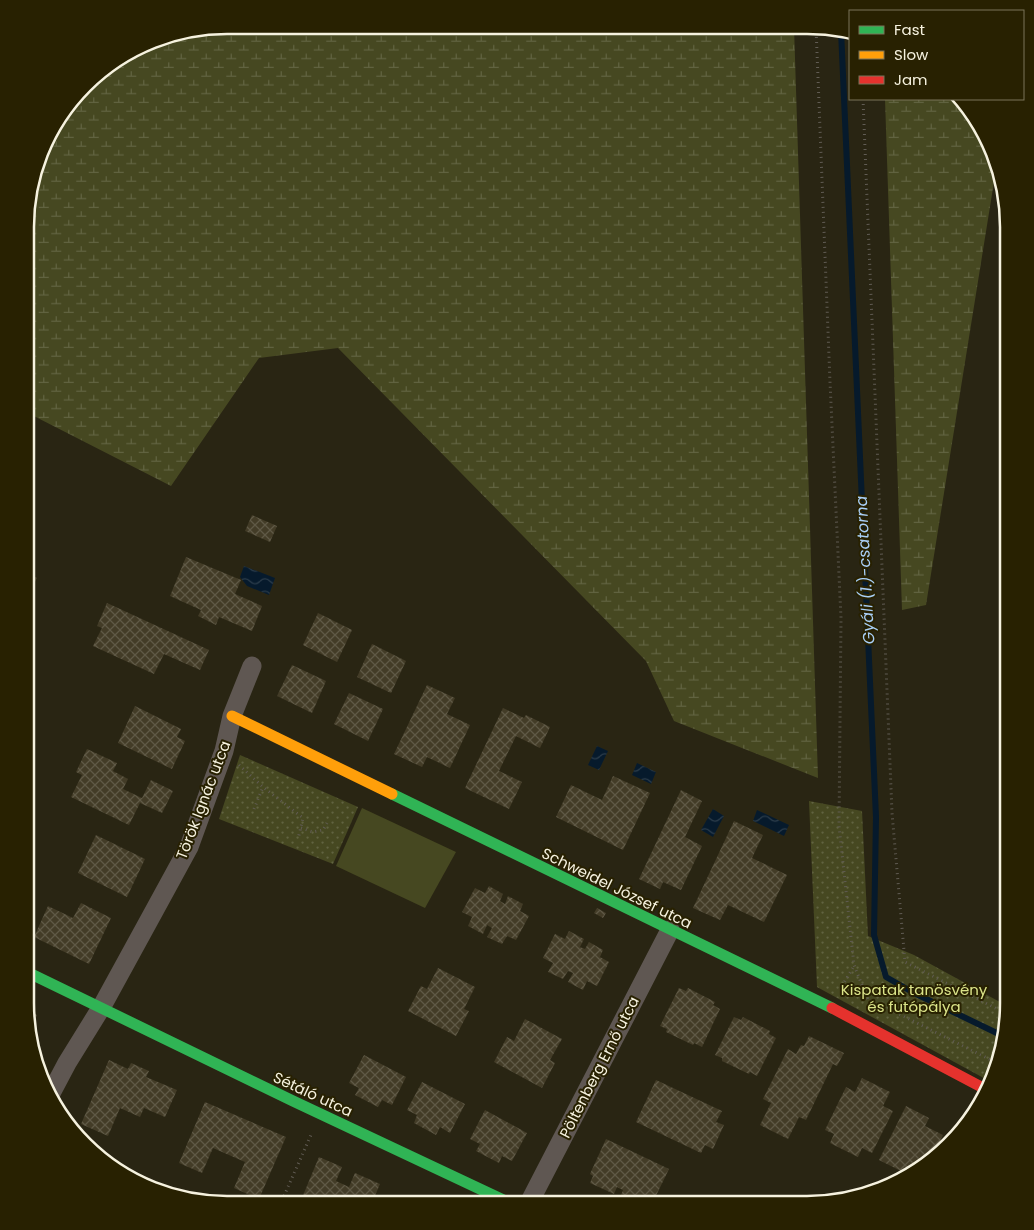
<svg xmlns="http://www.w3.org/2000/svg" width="1034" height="1230" font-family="Poppins,sans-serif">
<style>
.wetland{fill:url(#wetland-marsh)}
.park{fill:url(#park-dots)}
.pitch{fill:#464821}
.water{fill:url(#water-waves)}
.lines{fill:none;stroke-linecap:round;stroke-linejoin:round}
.stream{stroke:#061a2c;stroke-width:6}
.building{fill:url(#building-cross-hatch)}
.path{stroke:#615c54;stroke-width:3;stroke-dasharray:1 4;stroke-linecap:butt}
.street{stroke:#5f5752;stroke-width:19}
.fast{stroke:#30b455;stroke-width:11}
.slow{stroke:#ff9f0a;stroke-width:11}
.jam{stroke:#e5322d;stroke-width:11}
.labels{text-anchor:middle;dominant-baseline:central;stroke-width:4;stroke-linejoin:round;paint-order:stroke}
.street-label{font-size:15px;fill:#f6f2df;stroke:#282101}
.park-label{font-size:15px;fill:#dbe489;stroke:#282101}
.water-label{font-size:16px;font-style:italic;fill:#a9cff6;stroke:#282101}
.rim{fill:none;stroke:#f6f2df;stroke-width:2.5}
</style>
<defs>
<pattern id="wetland-marsh" width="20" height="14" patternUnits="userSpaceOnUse" patternTransform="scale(1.25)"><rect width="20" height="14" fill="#464821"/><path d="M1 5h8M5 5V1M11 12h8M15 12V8" fill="none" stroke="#616341"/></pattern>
<pattern id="park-dots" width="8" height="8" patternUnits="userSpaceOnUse" patternTransform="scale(1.25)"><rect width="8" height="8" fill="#464821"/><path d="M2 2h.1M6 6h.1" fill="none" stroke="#616341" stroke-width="1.8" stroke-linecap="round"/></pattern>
<pattern id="water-waves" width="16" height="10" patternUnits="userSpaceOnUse" patternTransform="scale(1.25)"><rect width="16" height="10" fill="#061a2c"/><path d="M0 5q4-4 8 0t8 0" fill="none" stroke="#2b3c4a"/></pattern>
<pattern id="building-cross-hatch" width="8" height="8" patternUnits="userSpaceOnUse" patternTransform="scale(1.25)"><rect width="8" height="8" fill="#433c27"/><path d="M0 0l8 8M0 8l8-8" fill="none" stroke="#5f5946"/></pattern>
</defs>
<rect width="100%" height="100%" fill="#292513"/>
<g class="wetland">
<polygon points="227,25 794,27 818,778 674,721 646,661 338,348 259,358 171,486 26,412 27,200 52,126 94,75 162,36"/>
<polygon points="885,99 956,99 982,126 997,163 926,605 902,610"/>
</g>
<g class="park">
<polygon points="240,755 358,807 333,864 219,819"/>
<path d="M809 801 862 811 868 936 914 955 1009 1007C1009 1031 1001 1062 991 1082L817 987Z"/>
</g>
<polygon class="pitch" points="362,808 456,852 425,908 336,866"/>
<g class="water">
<polygon points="244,566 275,578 269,595 247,586 240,577"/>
<polygon points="597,746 608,751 599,770 588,765"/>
<polygon points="637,763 656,772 651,784 632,775"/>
<polygon points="713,809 724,816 713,837 701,830"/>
<polygon points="757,810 789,825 784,836 753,821"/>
</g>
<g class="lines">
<polyline class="stream" points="841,30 876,817 874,935 886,977 914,993 1005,1037"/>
</g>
<g class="building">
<polygon points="252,515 277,526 270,542 245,531"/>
<polygon points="186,557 241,580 235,594 262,606 252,631 219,617 216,625 198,616 201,610 170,596"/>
<polygon points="26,572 37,578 26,598"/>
<polygon points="107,603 209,650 200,670 164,654 154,674 93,646 102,628 97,626"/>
<polygon points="318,613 352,630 337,662 303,645"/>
<polygon points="372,644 406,661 391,693 357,677"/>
<polygon points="292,665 326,681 312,713 277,696"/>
<polygon points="427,685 455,698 447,714 470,725 450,768 427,757 422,767 394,754"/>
<polygon points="349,693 383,709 368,741 334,724"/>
<polygon points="135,706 181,729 177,737 185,741 172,769 118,743"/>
<polygon points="503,708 524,718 526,715 550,727 540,748 516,736 499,771 522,782 509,809 465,788"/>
<polygon points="87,749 117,763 113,771 128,779 123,789 142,798 151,780 173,791 162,813 140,803 129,825 71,797 82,775 76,772"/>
<polygon points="613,776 650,793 623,850 556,817 571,785 602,800"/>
<polygon points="681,790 702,801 685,837 702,846 681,890 663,882 660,889 639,879"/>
<polygon points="734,821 763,835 752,858 787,875 764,922 728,905 720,920 693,908"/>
<polygon points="96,835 145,859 127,897 78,873"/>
<polygon points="489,886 503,894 500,901 505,904 508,896 523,904 520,911 529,916 516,940 507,936 502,944 487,937 492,928 487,925 483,934 468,926 472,917 462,912 475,888 485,893"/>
<polygon points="81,903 111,918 89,964 34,937 48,906 73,918"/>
<polygon points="597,908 606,913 603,918 594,913"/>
<polygon points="569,931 584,939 580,947 585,949 589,942 603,950 600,957 609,962 597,986 587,981 583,990 568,982 573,973 568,971 563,979 548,972 553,963 543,958 555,934 565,939"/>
<polygon points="438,968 475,987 464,1009 469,1011 456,1036 408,1011 421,986 427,989"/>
<polygon points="679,988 686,991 688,988 715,1002 713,1005 720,1009 702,1047 694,1043 693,1045 666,1032 667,1029 660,1026"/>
<polygon points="26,1009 37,1015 32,1025 37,1028 30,1042"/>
<polygon points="734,1017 741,1020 743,1017 770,1031 769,1034 776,1038 757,1076 750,1072 749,1074 722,1061 722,1058 715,1055"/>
<polygon points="525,1019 562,1039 550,1060 555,1063 542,1088 494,1062 507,1037 514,1041"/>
<polygon points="809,1036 844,1053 837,1066 833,1064 806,1120 799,1117 788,1139 760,1125 771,1103 763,1099 788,1049 796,1054 801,1045 804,1046"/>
<polygon points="364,1055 406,1077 392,1105 382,1100 378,1107 355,1095 359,1088 349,1083"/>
<polygon points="109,1060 128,1069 131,1063 149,1071 146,1077 177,1090 165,1117 144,1108 140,1117 120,1108 108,1136 81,1124"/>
<polygon points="862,1078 890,1092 883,1106 893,1111 872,1153 862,1148 858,1157 830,1143 834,1134 825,1130 846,1087 855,1092"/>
<polygon points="656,1080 722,1111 716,1122 724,1125 713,1149 705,1145 701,1153 636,1122"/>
<polygon points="422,1082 465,1104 450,1133 440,1127 436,1135 414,1123 417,1115 407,1110"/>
<polygon points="205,1102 286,1137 259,1199 234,1188 245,1162 213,1148 202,1173 179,1163"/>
<polygon points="906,1106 929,1118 925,1126 943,1135 933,1154 916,1171 911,1168 907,1174 879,1160"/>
<polygon points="485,1110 527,1133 512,1161 502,1156 499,1163 476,1151 480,1144 470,1139"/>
<polygon points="606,1139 669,1169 652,1204 648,1202 646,1205 634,1205 620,1198 623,1190 617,1187 614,1194 590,1183 593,1176 590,1174"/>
<polygon points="319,1157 342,1167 336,1181 349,1187 355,1173 380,1184 371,1205 299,1205"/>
<polygon points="739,1195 759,1205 725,1205 728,1199 735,1203"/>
</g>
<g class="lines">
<g class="path">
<polyline points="816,27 830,382 841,618 839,826 854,965 868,1000"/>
<polyline points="863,99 892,813 905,962 1009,1015"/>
<polyline points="239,765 263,787 303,818 298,839"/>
<polyline points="254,809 263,787"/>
<polyline points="301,828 313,832 323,830 327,823"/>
<polyline points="842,986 854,966"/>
<polyline points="895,1012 999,1064"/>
<polyline points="280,1205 311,1135"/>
</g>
<g class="street">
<polyline points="49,1097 67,1063 101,1008 153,913 189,847 224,751 232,716 252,666"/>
<polyline points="528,1205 670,930"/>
</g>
<g class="fast">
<polyline points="392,794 832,1008"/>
<polyline points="25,971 293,1101 514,1205"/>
</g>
<polyline class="slow" points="232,716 392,794"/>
<polyline class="jam" points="832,1008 987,1090"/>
</g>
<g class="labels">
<g class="street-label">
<text transform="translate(203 800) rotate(-69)">Török Ignác utca</text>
<text transform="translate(617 888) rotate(26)">Schweidel József utca</text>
<text transform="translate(599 1067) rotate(-63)">Pöltenberg Ernő utca</text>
<text transform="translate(313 1094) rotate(25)">Sétáló utca</text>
</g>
<g class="park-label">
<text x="914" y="989">Kispatak tanösvény<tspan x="914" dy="17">és futópálya</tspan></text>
</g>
<g class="water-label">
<text transform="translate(865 570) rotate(-93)">Gyáli (1.)-csatorna</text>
</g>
</g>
<path d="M0 0H1034V1230H0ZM227 34H807A193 193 0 0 1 1000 227V1003A193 193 0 0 1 807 1196H227A193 193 0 0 1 34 1003V227A193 193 0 0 1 227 34Z" fill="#282101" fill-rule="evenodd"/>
<path class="rim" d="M227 34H807A193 193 0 0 1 1000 227V1003A193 193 0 0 1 807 1196H227A193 193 0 0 1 34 1003V227A193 193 0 0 1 227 34Z"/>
<rect x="849" y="10" width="175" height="90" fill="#282101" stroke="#7a755a"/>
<rect x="859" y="26" width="25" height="8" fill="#30b455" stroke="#7a755a"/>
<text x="894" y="35" font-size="15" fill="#f6f2df">Fast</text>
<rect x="859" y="51" width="25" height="8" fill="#ff9f0a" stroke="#7a755a"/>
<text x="894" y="60" font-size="15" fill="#f6f2df">Slow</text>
<rect x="859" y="76" width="25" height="8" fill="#e5322d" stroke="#7a755a"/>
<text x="894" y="85" font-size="15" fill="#f6f2df">Jam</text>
</svg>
